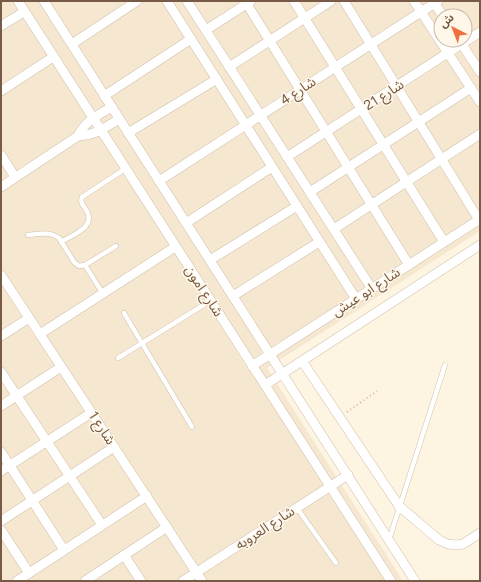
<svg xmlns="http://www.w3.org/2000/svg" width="481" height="582" font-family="Figtree,'Noto Sans Arabic',sans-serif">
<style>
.residential{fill:#f6e7d0;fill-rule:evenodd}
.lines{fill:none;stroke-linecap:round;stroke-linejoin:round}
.lane-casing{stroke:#d1bfab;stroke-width:5.5}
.street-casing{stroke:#d1bfab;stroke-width:10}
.path{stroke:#d9b79b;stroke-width:2;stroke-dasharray:1 3;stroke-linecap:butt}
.lane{stroke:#fff;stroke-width:4.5}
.street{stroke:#fff;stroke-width:9}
.labels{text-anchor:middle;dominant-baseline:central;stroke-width:3;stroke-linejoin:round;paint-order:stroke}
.street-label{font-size:14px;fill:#775b47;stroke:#fff8ea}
</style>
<rect width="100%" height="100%" fill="#fdf4e2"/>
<path class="residential" d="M1 1H480V231L267 368 403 581H1ZM441 16H465V40H441Z"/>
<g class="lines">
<g class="lane-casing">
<g id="lane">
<path d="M28 235C40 234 49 231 59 238L74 262 79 266 85 265 116 246"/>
<path d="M61 242C74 234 98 227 85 208 82 204 80 202 82 197L125 169"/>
<polyline points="85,265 103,294"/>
<polyline points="124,313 192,427"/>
<polyline points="118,358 210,301"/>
<polyline points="297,508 336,563"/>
<polyline points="389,540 445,365"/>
</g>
</g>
<g class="street-casing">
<g id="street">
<polyline points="18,1 391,581"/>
<polyline points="44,1 415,581"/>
<polyline points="167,1 356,299"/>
<polyline points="187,1 372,289"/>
<polyline points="245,1 409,265"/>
<polyline points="294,1 444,242"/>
<polyline points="344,1 479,220"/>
<polyline points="414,1 480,102"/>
<polyline points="433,1 443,16"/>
<polyline points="1,26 24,12"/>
<polyline points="206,30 251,1"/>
<polyline points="459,40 480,72"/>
<polyline points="72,44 137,1"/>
<polyline points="229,67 331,1"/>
<polyline points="1,91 53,57"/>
<polyline points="104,96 191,39"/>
<polyline points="128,133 217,79"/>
<path d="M78 136C85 121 98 115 112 107"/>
<polyline points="1,155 15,177"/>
<polyline points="287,157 480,32"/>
<polyline points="159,181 438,1"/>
<path d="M1 187 78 136C96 135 104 128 119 119"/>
<polyline points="310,192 471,88"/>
<polyline points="186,223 272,167"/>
<polyline points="334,229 480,134"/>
<polyline points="210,260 297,206"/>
<polyline points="1,275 202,581"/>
<polyline points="233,296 319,242"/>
<polyline points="40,334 175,247"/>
<polyline points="1,336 29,318"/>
<polyline points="302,361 399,506 439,540 448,544 456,545 463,544 480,533"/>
<polyline points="252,366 480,219"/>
<polyline points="1,372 102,525"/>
<polyline points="265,385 480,245"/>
<polyline points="1,406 61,367"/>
<polyline points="1,452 64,550"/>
<polyline points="1,471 91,413"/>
<polyline points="1,521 114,447"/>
<polyline points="1,530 29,573"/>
<polyline points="124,555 141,581"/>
<polyline points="17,581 147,496"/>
<polyline points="85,581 167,527"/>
<polyline points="183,581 348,475"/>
</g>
</g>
<polyline class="path" points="347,412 377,391"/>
<use href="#lane" class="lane"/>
<use href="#street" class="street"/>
</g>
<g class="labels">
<g class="street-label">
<text transform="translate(298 91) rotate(-33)">شارع 4</text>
<text transform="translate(384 95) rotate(-33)">شارع 21</text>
<text transform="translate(204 291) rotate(57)">شارع امون</text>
<text transform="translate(366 292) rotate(-33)">شارع ابو عيش</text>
<text transform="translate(102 428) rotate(57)">شارع 1</text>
<text transform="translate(265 528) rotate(-33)">شارع العروبه</text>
</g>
</g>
<rect width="481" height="582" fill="none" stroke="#775b47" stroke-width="4"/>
<g transform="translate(453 28) rotate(318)"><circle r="19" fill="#fff8ea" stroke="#c9b9a9"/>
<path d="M0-3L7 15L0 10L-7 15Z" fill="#ef7140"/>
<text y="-6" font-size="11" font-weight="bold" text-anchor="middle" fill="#775b47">ش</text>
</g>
</svg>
